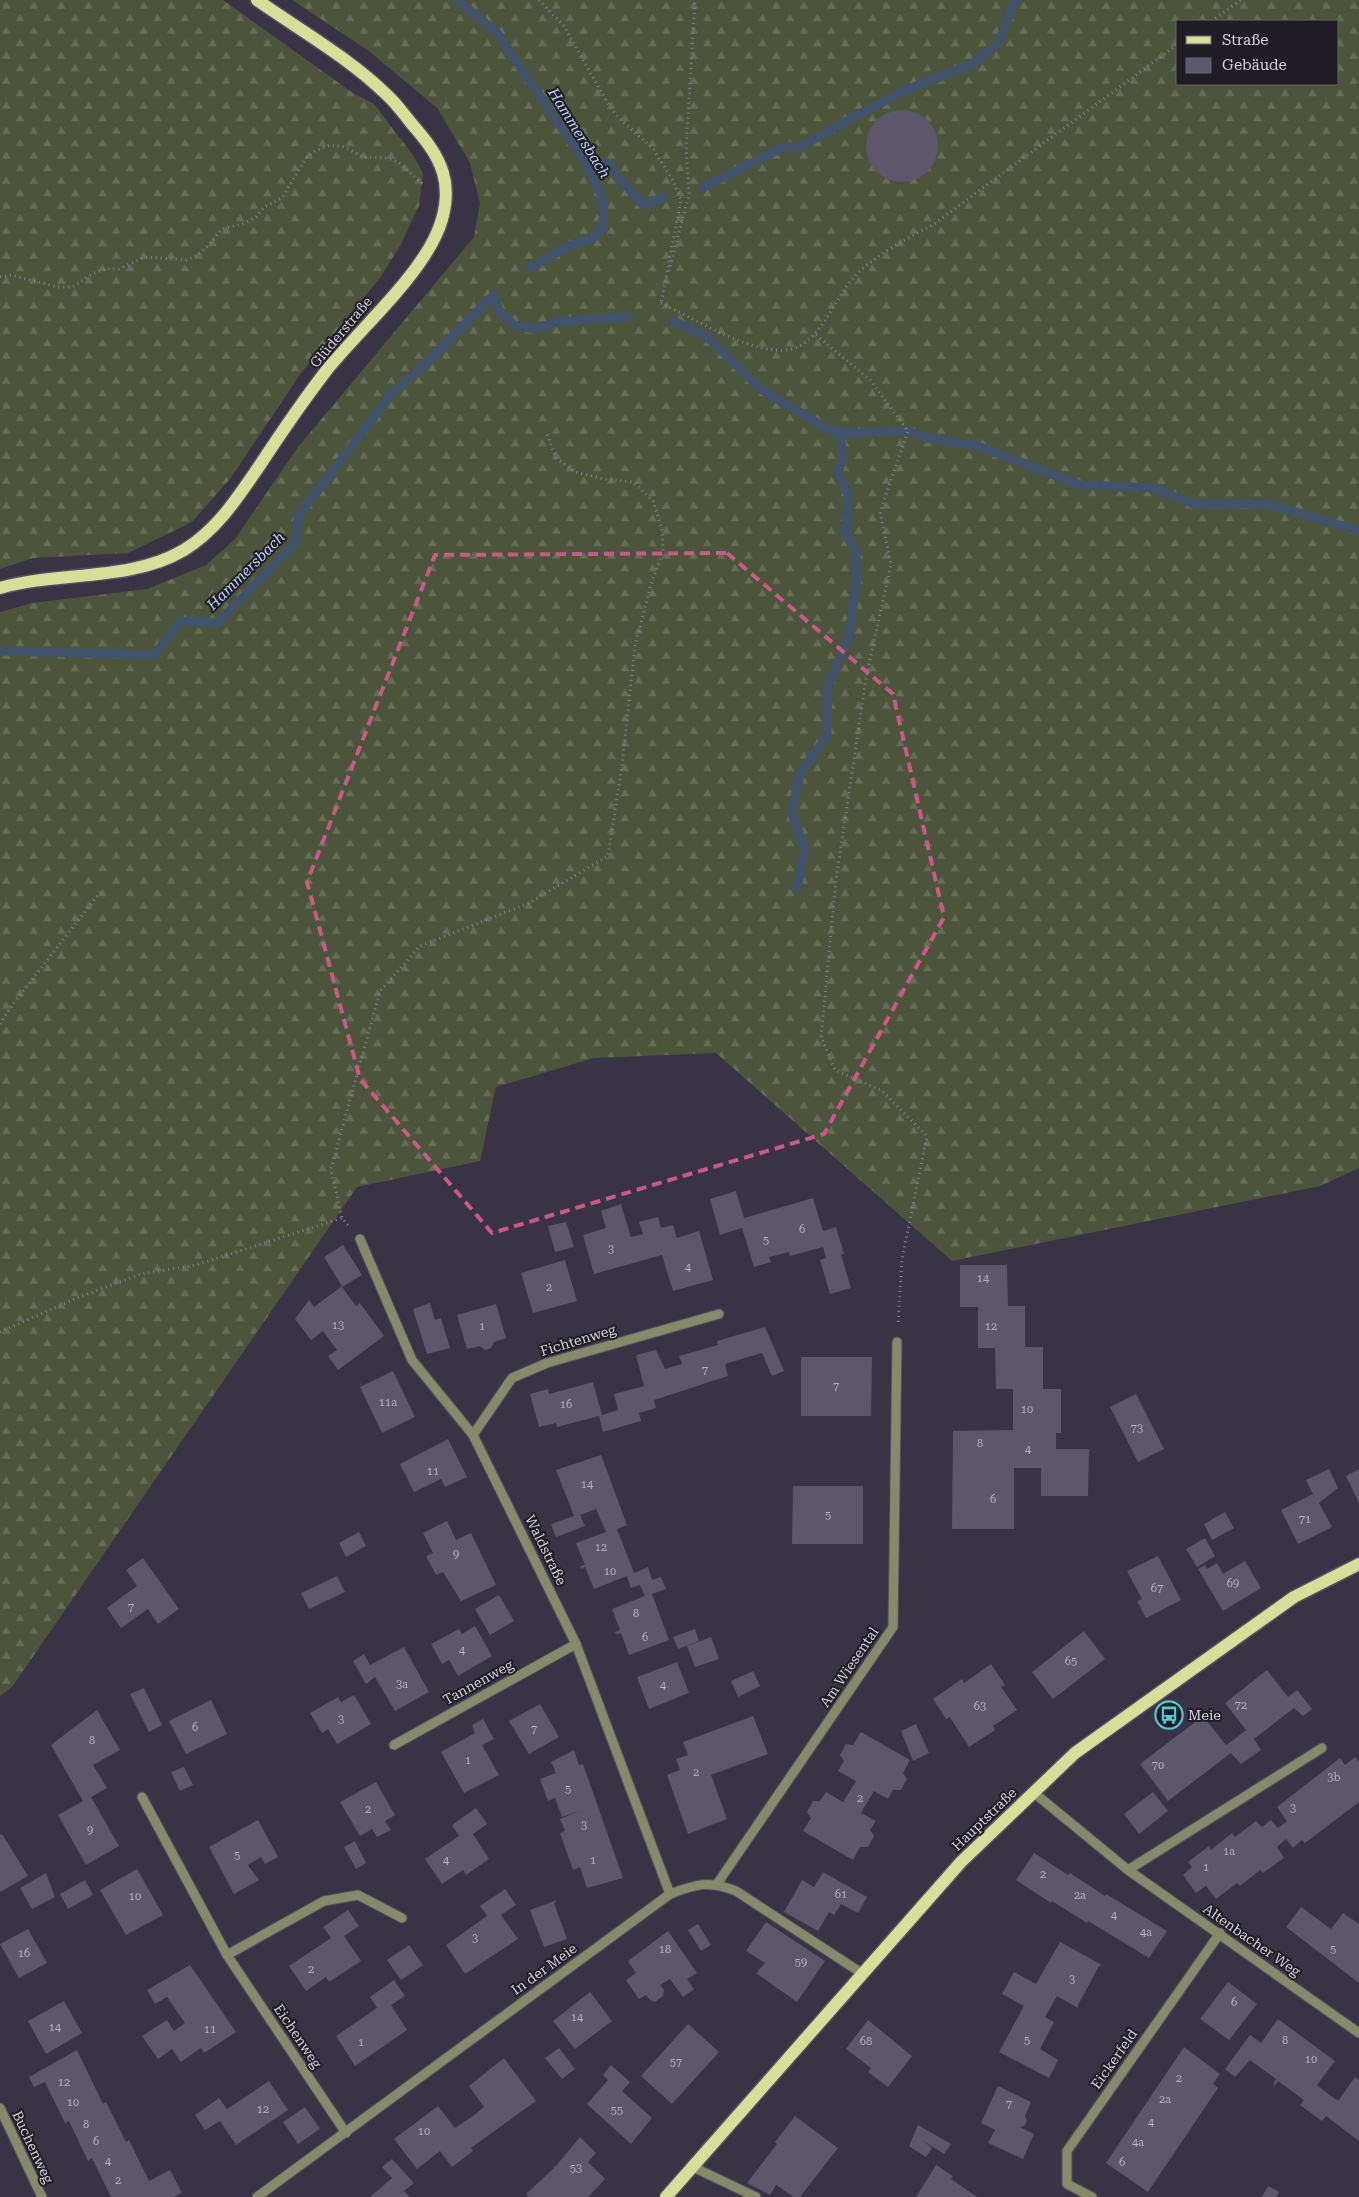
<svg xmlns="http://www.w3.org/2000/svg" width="1359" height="2197" font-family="'Roboto Serif',serif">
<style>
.forest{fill:url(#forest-firs);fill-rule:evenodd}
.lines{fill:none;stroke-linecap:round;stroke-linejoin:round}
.stream{stroke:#41536a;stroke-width:9}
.building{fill:#5e566a}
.minor-casing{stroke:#564f60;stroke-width:11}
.major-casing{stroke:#564f60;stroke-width:15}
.path{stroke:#86808f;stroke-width:3;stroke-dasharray:1 4;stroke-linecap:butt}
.minor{stroke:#878a6a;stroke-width:9}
.major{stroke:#d7de99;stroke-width:12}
.marked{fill:none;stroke:#c95988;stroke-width:4;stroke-dasharray:10 6;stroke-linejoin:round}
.labels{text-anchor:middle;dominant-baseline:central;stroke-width:4;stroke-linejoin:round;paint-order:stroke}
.number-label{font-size:11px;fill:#b8b2c0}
.street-label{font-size:14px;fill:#d6d1dd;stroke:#201c25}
.poi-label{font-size:14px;fill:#d6d1dd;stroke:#201c25;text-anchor:start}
.water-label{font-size:15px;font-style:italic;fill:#b8d5fa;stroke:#201c25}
</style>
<defs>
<pattern id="forest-firs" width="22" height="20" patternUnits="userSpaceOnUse" patternTransform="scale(1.25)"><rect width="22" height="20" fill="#4c543b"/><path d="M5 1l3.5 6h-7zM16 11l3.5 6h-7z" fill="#656c57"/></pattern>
</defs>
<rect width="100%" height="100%" fill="#3a3345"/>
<g class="forest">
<polygon points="0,0 223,0 353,93 374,104 413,155 423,173 419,206 400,246 380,278 301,373 230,479 192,522 128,553 33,558 0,569"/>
<path d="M292 0H1359V1168L1320 1186 952 1261 716 1053 594 1058 496 1087 480 1161 357 1187 12 1687 0 1696V612L32 603 147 589 206 565 235 539 298 447 474 237 480 203 470 163 437 108 369 51ZM1338 21V84H1178V21Z"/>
</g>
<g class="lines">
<g class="stream">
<polyline points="457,0 497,33 585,162 603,199 603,228 592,239 568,246 530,268"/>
<polyline points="585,162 609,163 622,181 643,205 664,197"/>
<polyline points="702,188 786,146 799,147 899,93 972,64 999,43 1014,3 1017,0"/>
<polyline points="672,321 705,335 762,390 831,431 855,433 908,431 926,438 975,445 1080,485 1153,488 1194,504 1267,504 1359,531"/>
<polyline points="0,651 154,655 181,621 218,623 296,542 298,516 394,391 419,370 494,295 500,312 514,325 534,329 557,322 628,317"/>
<polyline points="797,888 805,849 792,813 800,774 827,736 828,686 849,636 857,578 856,551 846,535 848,494 838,472 843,459 840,431"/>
</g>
</g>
<g class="building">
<circle cx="902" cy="146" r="36"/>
<polygon points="736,1191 744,1218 813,1198 823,1231 836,1227 844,1254 841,1254 851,1288 830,1294 820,1260 826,1258 823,1247 790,1256 789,1252 769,1257 771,1262 754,1267 742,1228 720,1235 710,1199"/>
<polygon points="621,1204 631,1237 643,1234 639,1222 658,1217 661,1228 673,1225 677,1238 699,1231 713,1280 673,1291 662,1255 594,1274 583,1235 606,1228 601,1211"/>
<polygon points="566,1222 574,1247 555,1252 548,1226"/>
<polygon points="343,1245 362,1275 342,1287 356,1306 360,1303 384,1336 338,1370 328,1356 337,1350 323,1331 311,1340 295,1319 309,1300 314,1307 342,1286 324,1257"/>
<polygon points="565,1260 577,1301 533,1313 521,1273"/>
<polygon points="960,1265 1007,1265 1008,1306 1025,1306 1025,1347 1043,1347 1043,1389 1061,1389 1061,1433 1056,1433 1056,1449 1089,1449 1088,1496 1041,1496 1041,1468 1014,1468 1014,1529 952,1529 953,1431 1013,1430 1013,1389 996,1389 995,1348 978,1348 978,1307 960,1307"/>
<polygon points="430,1303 435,1320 441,1318 450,1348 427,1354 413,1309"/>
<polygon points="496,1304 506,1338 494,1342 491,1348 485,1350 480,1346 467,1349 457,1315"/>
<polygon points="765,1327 784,1371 772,1376 762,1353 725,1364 728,1376 654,1400 656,1408 639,1413 641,1421 603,1432 599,1416 557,1427 556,1423 539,1427 530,1394 548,1389 549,1394 593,1382 602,1415 618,1410 614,1394 644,1386 636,1355 656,1350 665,1369 682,1364 679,1356 718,1345 717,1341"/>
<polygon points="801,1357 872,1357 871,1416 801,1416"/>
<polygon points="393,1371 415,1417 382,1433 360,1387"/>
<polygon points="1136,1394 1164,1449 1138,1462 1110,1407"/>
<polygon points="448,1439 467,1477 445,1487 441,1479 414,1492 400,1464"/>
<polygon points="601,1455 627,1525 617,1529 634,1573 648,1567 652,1580 661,1577 666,1589 652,1594 669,1640 629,1655 621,1633 616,1634 615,1632 620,1630 612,1609 645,1596 640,1585 631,1588 627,1576 594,1589 585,1567 581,1569 580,1566 585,1565 576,1543 606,1532 596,1509 580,1515 585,1526 556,1537 551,1524 574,1516 556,1470"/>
<polygon points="1329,1469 1338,1488 1319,1503 1332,1527 1298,1544 1281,1510 1313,1494 1306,1480"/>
<polygon points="1359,1469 1359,1503 1346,1476"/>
<polygon points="793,1486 863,1486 863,1544 792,1544"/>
<polygon points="1225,1512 1234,1528 1212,1540 1204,1524"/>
<polygon points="447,1521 456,1540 471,1533 496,1585 461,1601 443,1572 436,1575 426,1556 433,1553 423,1533"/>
<polygon points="359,1532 366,1546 346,1557 339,1543"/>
<polygon points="1205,1538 1215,1556 1197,1567 1186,1549"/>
<polygon points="1158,1556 1181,1600 1146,1618 1137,1601 1142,1599 1127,1571"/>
<polygon points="143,1558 179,1609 158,1624 148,1609 121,1628 107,1608 137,1586 126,1570"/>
<polygon points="1245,1561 1261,1588 1223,1611 1198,1569 1205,1565 1207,1569 1217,1563 1223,1574"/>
<polygon points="337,1576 345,1592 309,1609 301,1593"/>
<polygon points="499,1595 514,1621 490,1635 475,1609"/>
<polygon points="475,1626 492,1656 458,1676 449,1660 442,1664 431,1644 459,1629 462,1634"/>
<polygon points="695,1629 699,1641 678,1649 673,1637"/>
<polygon points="1084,1631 1105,1659 1053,1699 1032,1672"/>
<polygon points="711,1637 719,1659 695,1667 687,1646"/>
<polygon points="404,1647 429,1692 395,1711 375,1677 366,1684 353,1661 364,1654 370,1665"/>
<polygon points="677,1662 689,1693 649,1709 637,1677"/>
<polygon points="991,1664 1005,1685 1001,1687 1017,1710 993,1726 995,1730 969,1747 950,1717 946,1719 933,1699 962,1679 964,1683"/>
<polygon points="1267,1670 1288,1697 1297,1690 1312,1709 1303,1716 1294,1708 1254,1739 1261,1750 1241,1764 1231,1753 1168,1801 1140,1764 1203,1716 1226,1745 1236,1738 1246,1730 1225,1703"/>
<polygon points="753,1671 760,1686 738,1697 731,1681"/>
<polygon points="144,1688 162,1725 149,1732 130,1694"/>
<polygon points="354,1695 371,1724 337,1744 328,1729 322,1733 310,1713 338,1697 341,1702"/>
<polygon points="211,1700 227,1734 186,1754 169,1721"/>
<polygon points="540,1704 559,1737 529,1754 509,1721"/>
<polygon points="97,1710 120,1750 93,1765 107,1788 91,1797 119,1846 86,1865 58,1815 83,1801 51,1745"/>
<polygon points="753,1716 768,1754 711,1775 727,1819 688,1834 667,1775 680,1770 676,1759 688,1755 683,1742"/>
<polygon points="483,1719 494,1739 482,1745 499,1775 464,1793 441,1752 475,1733 472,1725"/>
<polygon points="916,1724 929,1753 913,1761 901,1731"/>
<polygon points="861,1732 910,1760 903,1773 907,1779 901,1790 893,1790 888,1799 874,1791 861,1813 876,1821 870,1830 874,1836 868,1847 860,1847 853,1860 803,1831 811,1818 807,1812 813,1801 820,1801 826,1792 843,1802 856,1781 838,1771 844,1761 840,1755 846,1744 853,1745"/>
<polygon points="574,1750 579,1765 583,1764 623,1878 587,1888 580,1867 573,1870 560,1833 565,1831 560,1819 582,1810 562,1817 555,1798 548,1801 540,1779 556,1773 551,1762"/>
<polygon points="1355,1757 1359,1762 1359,1802 1305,1843 1302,1840 1293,1848 1286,1839 1277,1847 1284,1858 1263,1873 1260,1870 1240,1886 1237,1883 1216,1899 1206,1886 1196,1893 1183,1875 1192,1867 1188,1862 1209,1846 1211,1850 1232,1833 1235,1837 1256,1821 1262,1827 1271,1820 1278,1828 1287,1821 1277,1807 1340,1758 1345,1765"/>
<polygon points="184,1767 193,1785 180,1791 171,1772"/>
<polygon points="376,1782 395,1815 385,1821 391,1830 377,1837 372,1829 360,1836 340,1802"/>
<polygon points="1153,1792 1168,1811 1139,1834 1124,1814"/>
<polygon points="476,1808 487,1824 473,1834 489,1859 466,1875 463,1870 442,1884 425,1859 459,1836 452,1825"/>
<polygon points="258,1820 278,1857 265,1864 261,1857 248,1865 259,1880 234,1894 209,1847"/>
<polygon points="2,1834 28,1876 0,1892 0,1835"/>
<polygon points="355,1841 366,1863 356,1869 344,1847"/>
<polygon points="1034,1853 1068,1875 1070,1873 1105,1896 1106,1894 1167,1931 1149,1958 1088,1921 1087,1923 1052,1901 1051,1903 1016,1880"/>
<polygon points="137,1869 163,1915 126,1935 100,1890"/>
<polygon points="823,1872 867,1897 858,1913 841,1904 834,1915 829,1912 818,1931 784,1912 802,1880 814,1887"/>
<polygon points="46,1873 55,1897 32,1909 20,1888"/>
<polygon points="85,1880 93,1895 68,1909 60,1894"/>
<polygon points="505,1889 516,1905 501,1915 518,1939 465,1974 446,1945 487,1916 480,1906"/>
<polygon points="557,1900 554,1903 567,1939 544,1947 530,1910"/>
<polygon points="1301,1907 1331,1929 1343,1913 1359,1924 1359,1983 1286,1927"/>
<polygon points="348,1910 359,1926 344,1936 361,1961 329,1982 326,1977 306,1991 289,1966 331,1938 323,1927"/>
<polygon points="766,1922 825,1961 797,2002 756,1973 765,1963 746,1951"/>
<polygon points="698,1924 711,1945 701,1951 688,1930"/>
<polygon points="28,1929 47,1963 19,1978 0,1944"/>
<polygon points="668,1931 697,1973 687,1979 694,1989 683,1997 670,1979 660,1985 664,1990 663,1996 655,2002 650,2000 646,1995 639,1999 626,1980 636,1973 628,1961"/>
<polygon points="1060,1942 1102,1965 1099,1966 1078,2005 1078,2008 1057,1996 1045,2017 1054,2022 1040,2049 1058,2060 1049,2078 999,2052 1024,2006 1002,1994 1014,1972 1036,1984"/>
<polygon points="409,1945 423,1965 401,1980 387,1960"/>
<polygon points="190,1965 236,2032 204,2053 201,2048 181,2062 172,2049 158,2059 142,2036 167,2020 174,2031 185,2023 167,1997 155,2004 147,1990"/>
<polygon points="394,1980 405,1996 391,2005 407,2030 355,2066 336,2036 377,2008 370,1997"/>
<polygon points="1228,1982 1257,2004 1229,2040 1200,2019"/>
<polygon points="590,1992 612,2021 575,2049 553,2021"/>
<polygon points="64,2001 82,2033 46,2054 28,2021"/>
<polygon points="1278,2019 1335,2061 1317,2085 1327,2093 1338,2101 1355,2077 1359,2080 1359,2141 1326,2116 1322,2121 1300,2105 1304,2100 1278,2081 1274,2086 1273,2084 1276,2079 1250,2060 1235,2077 1225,2069 1250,2035 1261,2043"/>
<polygon points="868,2020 912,2056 888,2087 868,2072 871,2068 846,2049"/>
<polygon points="688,2024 719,2052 672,2104 641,2076"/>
<polygon points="1184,2047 1220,2074 1213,2084 1218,2088 1148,2192 1106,2163"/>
<polygon points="559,2048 575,2069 562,2079 545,2058"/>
<polygon points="77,2050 103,2104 106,2102 126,2142 129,2140 149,2181 170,2170 182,2193 173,2197 111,2197 92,2158 88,2161 69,2121 65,2123 45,2082 34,2087 29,2077"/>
<polygon points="504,2058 536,2101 471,2148 473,2151 452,2167 440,2151 417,2169 394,2139 438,2106 455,2128 473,2116 484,2107 469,2086"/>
<polygon points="611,2065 630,2082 622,2091 652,2118 631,2144 587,2104 608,2080 603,2075"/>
<polygon points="269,2081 288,2110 236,2145 220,2121 205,2130 195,2115 219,2098 227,2109"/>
<polygon points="998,2086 1031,2102 1025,2116 1027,2121 1024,2126 1020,2127 1034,2134 1023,2159 988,2143 995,2130 981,2123"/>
<polygon points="305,2107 320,2129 298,2144 283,2122"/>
<polygon points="795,2116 838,2148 800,2197 794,2197 776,2185 770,2195 747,2183 777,2144 775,2142"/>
<polygon points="918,2125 951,2144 944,2154 922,2140 932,2148 926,2157 909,2146"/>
<polygon points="580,2137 596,2153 588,2162 605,2179 588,2197 529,2197 526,2194 554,2168 553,2165 555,2167"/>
<polygon points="392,2159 414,2183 404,2191 410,2197 370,2197 392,2178 382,2167"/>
<polygon points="936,2165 953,2176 951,2179 977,2197 916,2197"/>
<polygon points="1268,2186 1279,2192 1276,2197 1262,2197"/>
</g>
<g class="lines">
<g class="minor-casing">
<g id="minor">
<polyline points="360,1239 412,1360 473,1435 576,1644 670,1894"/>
<polyline points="473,1435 512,1378 547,1363 719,1314"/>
<polyline points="394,1745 576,1644"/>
<polyline points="1033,1792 1128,1870 1359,2033"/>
<polyline points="142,1797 227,1955"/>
<polyline points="1128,1870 1322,1748"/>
<polyline points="717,1884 893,1627 897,1342"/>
<polyline points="0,2108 42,2197"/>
<polyline points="346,2133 227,1955 324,1901 358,1895 402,1918"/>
<polyline points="693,2167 756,2197"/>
<path d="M257 2197 670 1894C696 1884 709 1880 736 1891L863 1974"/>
<polyline points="1092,2197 1067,2184 1067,2151 1220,1933"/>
</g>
</g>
<g class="major-casing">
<g id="major">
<path d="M0 588C59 571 130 582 184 550 218 529 238 497 260 465 281 433 303 401 326 371 359 330 415 281 436 235 445 216 449 193 443 173 437 153 424 138 411 123 403 113 396 103 387 95 349 58 300 30 257 0"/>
<polyline points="666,2197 961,1862 1075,1753 1294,1597 1359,1564"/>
</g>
</g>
<g class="path">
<polyline points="539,0 564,26 607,102 618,117 654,150 673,181 681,200 661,303"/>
<polyline points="1211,21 1241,0"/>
<polyline points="669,271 689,194 686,149 695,0"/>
<polyline points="0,277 11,275 58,287 73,287 94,273 106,269 119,269 145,257 186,260 198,255 209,245 222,229 245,223 256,217 264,207 282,198 306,158 315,151 330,145 344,147 364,157 387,158 398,162 425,186"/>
<path d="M661 303C695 319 739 347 776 350 819 355 831 300 855 276 876 254 907 239 934 224L1178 44"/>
<polyline points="816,335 870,380 908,431 880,512 891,564 866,678 836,880 821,1037 835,1070 881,1090 927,1136 902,1259 898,1324"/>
<polyline points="0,1024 13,1004 102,890"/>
<polyline points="348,1225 342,1218 331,1169 380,991 420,946 529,903 608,856 622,765 635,646 651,584 663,552 662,529 653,501 633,482 604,479 575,472 556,458 547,434"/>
<polyline points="0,1332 77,1298 141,1274 196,1265 342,1218"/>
</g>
<use href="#minor" class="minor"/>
<use href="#major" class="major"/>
</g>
<path class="marked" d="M727 553 893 694 944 917 824 1134 492 1233 360 1079 307 882 435 555Z"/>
<defs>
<g id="bus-ring" transform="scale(1.4375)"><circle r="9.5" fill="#201c25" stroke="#51ccd4" stroke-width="1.5"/><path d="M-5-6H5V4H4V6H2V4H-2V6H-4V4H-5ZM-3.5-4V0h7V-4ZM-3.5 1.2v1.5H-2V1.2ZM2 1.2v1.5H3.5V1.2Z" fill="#51ccd4"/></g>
</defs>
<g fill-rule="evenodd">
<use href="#bus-ring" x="1169" y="1715"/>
</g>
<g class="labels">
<g class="number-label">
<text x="802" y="1229">6</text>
<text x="766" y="1240">5</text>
<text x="611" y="1249">3</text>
<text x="688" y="1267">4</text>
<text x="983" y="1278">14</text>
<text x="549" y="1287">2</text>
<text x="338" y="1325">13</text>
<text x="482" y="1326">1</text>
<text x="991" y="1326">12</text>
<text x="705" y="1370">7</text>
<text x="836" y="1386">7</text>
<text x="388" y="1402">11a</text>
<text x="566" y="1404">16</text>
<text x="1027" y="1409">10</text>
<text x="1137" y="1428">73</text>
<text x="980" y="1443">8</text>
<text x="1028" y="1449">4</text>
<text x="433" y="1471">11</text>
<text x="587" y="1484">14</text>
<text x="993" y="1499">6</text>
<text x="828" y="1515">5</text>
<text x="1305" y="1519">71</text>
<text x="601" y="1547">12</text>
<text x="456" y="1554">9</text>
<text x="610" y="1571">10</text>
<text x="1233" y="1583">69</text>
<text x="1157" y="1588">67</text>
<text x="131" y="1607">7</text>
<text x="636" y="1613">8</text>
<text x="645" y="1637">6</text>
<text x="462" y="1650">4</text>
<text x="1071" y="1661">65</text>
<text x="402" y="1684">3a</text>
<text x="663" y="1685">4</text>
<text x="1241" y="1705">72</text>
<text x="980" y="1706">63</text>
<text x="341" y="1719">3</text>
<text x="195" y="1727">6</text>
<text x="534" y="1729">7</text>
<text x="92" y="1740">8</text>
<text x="468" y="1760">1</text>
<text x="1158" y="1765">70</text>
<text x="696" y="1772">2</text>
<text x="1334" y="1777">3b</text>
<text x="568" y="1789">5</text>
<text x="860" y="1798">2</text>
<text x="1293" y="1808">3</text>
<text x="368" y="1809">2</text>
<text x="584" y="1825">3</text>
<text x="90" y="1830">9</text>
<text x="1229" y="1851">1a</text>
<text x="237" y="1855">5</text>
<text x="446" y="1860">4</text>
<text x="593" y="1860">1</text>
<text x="1206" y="1867">1</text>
<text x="1043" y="1874">2</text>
<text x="841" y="1894">61</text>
<text x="1080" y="1895">2a</text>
<text x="135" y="1896">10</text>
<text x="1114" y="1915">4</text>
<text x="1146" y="1932">4a</text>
<text x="475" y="1938">3</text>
<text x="665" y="1949">18</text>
<text x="1333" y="1949">5</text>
<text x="24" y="1953">16</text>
<text x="801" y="1962">59</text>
<text x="311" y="1969">2</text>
<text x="1072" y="1979">3</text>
<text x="1234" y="2002">6</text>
<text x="577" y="2017">14</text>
<text x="55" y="2027">14</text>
<text x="210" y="2029">11</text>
<text x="1027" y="2040">5</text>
<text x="1285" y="2040">8</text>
<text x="866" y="2041">68</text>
<text x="361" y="2042">1</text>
<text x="1311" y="2059">10</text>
<text x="676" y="2062">57</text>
<text x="1179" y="2078">2</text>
<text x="64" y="2082">12</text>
<text x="1165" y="2099">2a</text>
<text x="73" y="2102">10</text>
<text x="1009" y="2104">7</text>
<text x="263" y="2109">12</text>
<text x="617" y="2110">55</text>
<text x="1151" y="2122">4</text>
<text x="86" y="2124">8</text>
<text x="424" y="2131">10</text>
<text x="96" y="2141">6</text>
<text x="1138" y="2142">4a</text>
<text x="108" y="2161">4</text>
<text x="1122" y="2162">6</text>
<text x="576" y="2168">53</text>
<text x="118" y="2180">2</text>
</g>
<g class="street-label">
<text transform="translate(341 332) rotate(-50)">Glüderstraße</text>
<text transform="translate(578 1340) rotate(-17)">Fichtenweg</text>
<text transform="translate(546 1550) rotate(64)">Waldstraße</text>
<text transform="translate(849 1667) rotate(-56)">Am Wiesental</text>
<text transform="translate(478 1682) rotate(-29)">Tannenweg</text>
<text transform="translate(984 1819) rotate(-44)">Hauptstraße</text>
<text transform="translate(1252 1940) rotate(35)">Altenbacher Weg</text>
<text transform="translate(544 1969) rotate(-36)">In der Meie</text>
<text transform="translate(298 2036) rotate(56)">Eichenweg</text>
<text transform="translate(1114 2059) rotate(-55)">Eickerfeld</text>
<text transform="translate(33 2147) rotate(65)">Buchenweg</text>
</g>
<g class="poi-label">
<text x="1188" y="1715">Meie</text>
</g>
<g class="water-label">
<text transform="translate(579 133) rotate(58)">Hammersbach</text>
<text transform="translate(246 571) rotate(-45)">Hammersbach</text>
</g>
</g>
<rect x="1176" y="20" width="162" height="65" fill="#201c25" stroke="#69646f"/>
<rect x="1186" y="36" width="25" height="8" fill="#d7de99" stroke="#69646f"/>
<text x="1222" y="45" font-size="15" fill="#d6d1dd">Straße</text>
<rect x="1186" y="58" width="25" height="15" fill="#5e566a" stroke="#69646f"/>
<text x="1222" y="70" font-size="15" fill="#d6d1dd">Gebäude</text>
</svg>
